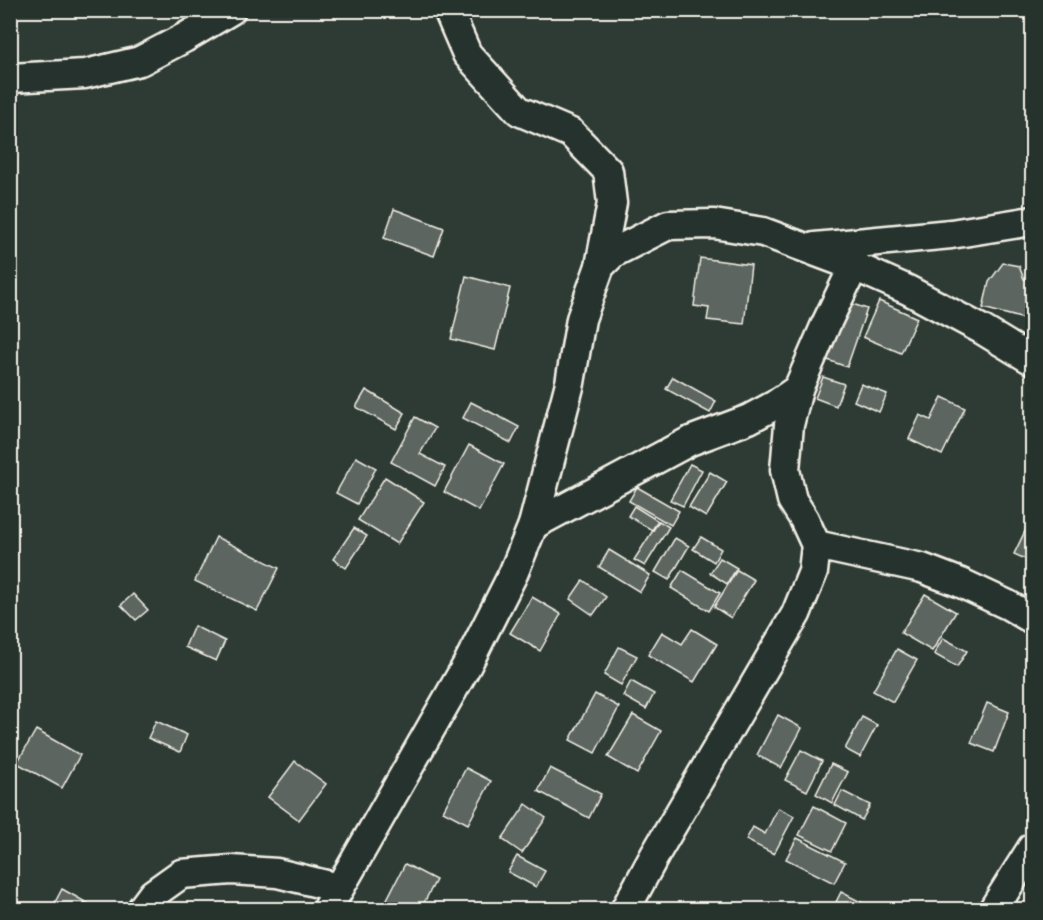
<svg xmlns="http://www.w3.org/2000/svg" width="1043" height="920" font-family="'Gochi Hand',sans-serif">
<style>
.building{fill:#5c655e;stroke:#f4f1e8;stroke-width:1.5}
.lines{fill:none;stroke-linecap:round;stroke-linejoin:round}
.street-casing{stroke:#f4f1e8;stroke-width:33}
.street{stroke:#26332d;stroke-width:28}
</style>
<rect width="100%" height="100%" fill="#2e3b34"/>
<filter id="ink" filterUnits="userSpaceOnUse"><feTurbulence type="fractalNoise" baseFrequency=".0167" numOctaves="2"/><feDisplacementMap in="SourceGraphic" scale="12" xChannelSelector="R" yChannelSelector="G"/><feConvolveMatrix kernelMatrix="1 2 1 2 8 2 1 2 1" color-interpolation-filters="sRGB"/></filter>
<g filter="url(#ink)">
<g class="building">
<polygon points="394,209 444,228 434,256 384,238"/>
<polygon points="700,258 751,265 744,324 707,320 709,308 694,306"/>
<polygon points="1003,263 1019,266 1024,279 1032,280 1032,321 983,308 989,282"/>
<polygon points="466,276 510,288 495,350 451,339"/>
<polygon points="844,301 867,309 847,367 825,359"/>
<polygon points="879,301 917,318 901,353 863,337"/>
<polygon points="673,377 716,401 710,413 666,389"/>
<polygon points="823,377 844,384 836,406 815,398"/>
<polygon points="861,384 887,394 879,412 854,401"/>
<polygon points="366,390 405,413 396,429 356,407"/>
<polygon points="942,397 965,408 942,455 909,439 920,415 931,420"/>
<polygon points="471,402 519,427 511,443 463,418"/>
<polygon points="415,417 435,428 420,454 445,467 435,486 391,462"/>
<polygon points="469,445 504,464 479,511 444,492"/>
<polygon points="356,457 376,468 357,504 336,493"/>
<polygon points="690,464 702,470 683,506 670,500"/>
<polygon points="710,472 727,482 706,517 689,507"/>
<polygon points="385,477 424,502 397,544 358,520"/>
<polygon points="637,487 679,511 671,525 629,501"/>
<polygon points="634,506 658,521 652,530 628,516"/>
<polygon points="659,521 669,527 645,566 634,560"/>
<polygon points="1029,523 1032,524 1032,562 1014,554"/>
<polygon points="354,528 367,536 346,568 333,559"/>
<polygon points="216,537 279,568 257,611 195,581"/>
<polygon points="701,537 721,549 714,562 693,549"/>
<polygon points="675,538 689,546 669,580 655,572"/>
<polygon points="609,550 650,575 640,592 599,567"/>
<polygon points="720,558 737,568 727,584 710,573"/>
<polygon points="682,570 720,593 709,611 671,588"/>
<polygon points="737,570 754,580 731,618 714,607"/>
<polygon points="583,580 606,597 593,615 570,599"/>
<polygon points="133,594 148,610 136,620 121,605"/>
<polygon points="925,594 956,612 932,651 901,633"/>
<polygon points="532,597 561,614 540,651 510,633"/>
<polygon points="194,626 225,641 216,661 185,647"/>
<polygon points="692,629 717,644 694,682 648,655 662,632 682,644"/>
<polygon points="943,638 967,651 957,667 934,654"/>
<polygon points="619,647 637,656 621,685 604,675"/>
<polygon points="897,649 917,660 893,702 873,691"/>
<polygon points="631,681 654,694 646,709 623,696"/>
<polygon points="595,694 619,707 595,753 570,740"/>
<polygon points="987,703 1009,712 994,752 971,743"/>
<polygon points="633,715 661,731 637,774 608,757"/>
<polygon points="778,715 802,728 781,768 757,755"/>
<polygon points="862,717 877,725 860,757 845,749"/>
<polygon points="156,721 187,735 180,752 148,738"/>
<polygon points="36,730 80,755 62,788 17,763"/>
<polygon points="801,750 822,761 807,791 785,780"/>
<polygon points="295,761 326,784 299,820 268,797"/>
<polygon points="831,764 848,772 832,803 816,794"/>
<polygon points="466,768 491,781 468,824 443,811"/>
<polygon points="550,768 601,794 589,818 538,791"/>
<polygon points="842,791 870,805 862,820 835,805"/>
<polygon points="526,804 546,818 522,853 502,839"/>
<polygon points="814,806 846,823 832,851 799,835"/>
<polygon points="778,808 794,816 774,854 746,840 753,827 765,834"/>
<polygon points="797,838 845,862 834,883 786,859"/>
<polygon points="517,856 545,871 536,887 508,872"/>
<polygon points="405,864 436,880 420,910 384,910 382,909"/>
<polygon points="62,889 89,904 86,910 51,910"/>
<polygon points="841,892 863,903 859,910 832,910"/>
</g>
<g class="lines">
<g class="street-casing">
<g id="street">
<polyline points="448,10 467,54 519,111 571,133 608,171 612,203 600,266"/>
<polyline points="10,78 85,74 140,61 184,38 231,10"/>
<polyline points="815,247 951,234 1032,221"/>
<polyline points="533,525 690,441 749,419 775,405 798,389"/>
<polyline points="816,545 922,568 961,583 1008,605 1032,619"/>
<polyline points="141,910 153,894 181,874 231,870 277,873 339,888"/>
<polyline points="327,910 467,665 513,574 533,525 570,383 581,319 600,266 613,253 668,225 714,224 763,232 854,266 908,290 981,329 1032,360"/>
<polyline points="625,910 656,853 796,614 813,572 816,545 804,519 792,500 785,470 789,425 798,389 826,324 854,266"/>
<polyline points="993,910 1032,848"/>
</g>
</g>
<use href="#street" class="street"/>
</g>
</g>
<rect width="1043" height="920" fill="none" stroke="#26332d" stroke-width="36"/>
<rect x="18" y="18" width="1007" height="884" fill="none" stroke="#f4f1e8" stroke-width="2" filter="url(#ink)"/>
</svg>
